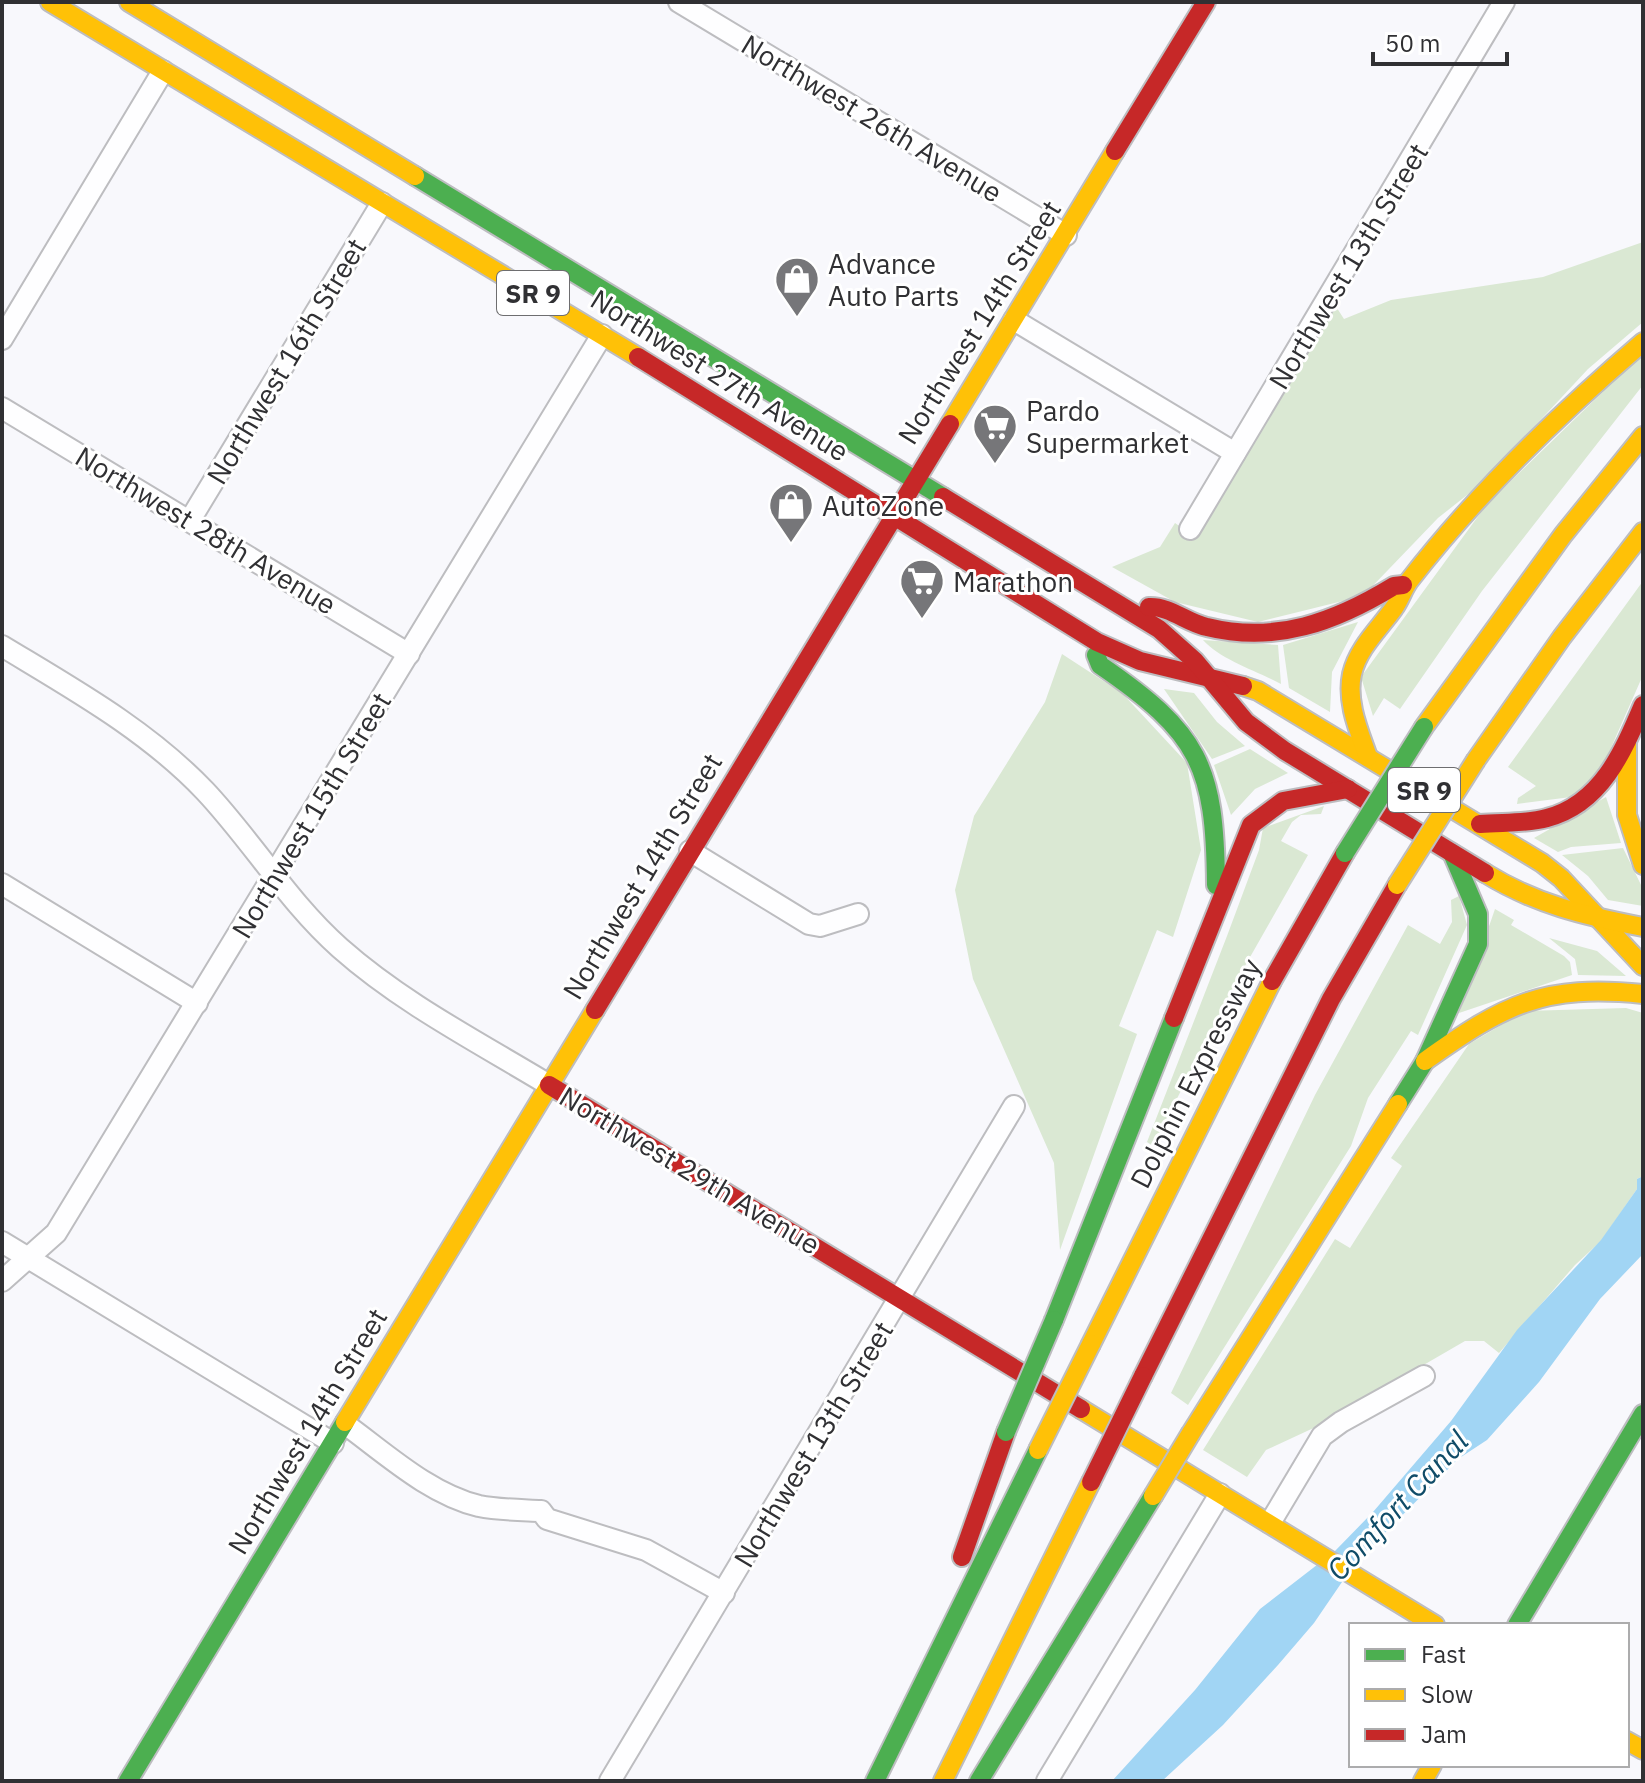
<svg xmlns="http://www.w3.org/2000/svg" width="1645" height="1783" font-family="'IBM Plex Sans',sans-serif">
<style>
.green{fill:#dae8d3}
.water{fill:#a1d5f4}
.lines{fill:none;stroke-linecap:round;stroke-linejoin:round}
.street-casing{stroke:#bdbdc0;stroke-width:24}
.fast-casing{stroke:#bdbdc0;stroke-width:22}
.slow-casing{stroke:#bdbdc0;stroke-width:22}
.jam-casing{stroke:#bdbdc0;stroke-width:22}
.street{stroke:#fefeff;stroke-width:20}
.fast{stroke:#4caf50;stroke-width:18}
.slow{stroke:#ffc107;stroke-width:18}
.jam{stroke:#c62828;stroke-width:18}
.fast-bridge-casing{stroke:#bdbdc0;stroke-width:22;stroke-linecap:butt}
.slow-bridge-casing{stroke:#bdbdc0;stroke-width:22;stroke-linecap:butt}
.jam-bridge-casing{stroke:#bdbdc0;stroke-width:22;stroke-linecap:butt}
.fast-bridge{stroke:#4caf50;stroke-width:18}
.slow-bridge{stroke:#ffc107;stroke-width:18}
.jam-bridge{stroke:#c62828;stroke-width:18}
.labels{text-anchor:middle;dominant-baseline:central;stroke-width:6;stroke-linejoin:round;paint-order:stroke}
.shield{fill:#fff;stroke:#6e6e70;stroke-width:2}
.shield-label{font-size:26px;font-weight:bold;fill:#303033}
.street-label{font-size:28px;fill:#303033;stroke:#fff}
.poi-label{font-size:28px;fill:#303033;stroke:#fff;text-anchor:start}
.water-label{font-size:30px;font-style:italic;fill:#104c68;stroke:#fff}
</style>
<rect width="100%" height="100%" fill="#f8f8fc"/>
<g class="green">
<polygon points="1643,242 1643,322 1588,369 1481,484 1438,518 1363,596 1258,622 1175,602 1112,567 1160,547 1175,523 1194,536 1335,305 1344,319 1391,300 1543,277"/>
<polygon points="1643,353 1643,385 1482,591 1400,709 1384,698 1373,716 1361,677 1487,504"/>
<polygon points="1643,581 1643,675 1603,766 1579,796 1517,804 1518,798 1536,786 1508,767"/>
<polygon points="1358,622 1332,672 1330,712 1289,688 1283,645"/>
<path d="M1203 640 1278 645 1281 684C1255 670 1221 660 1203 640Z"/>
<polygon points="1062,654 1122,693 1187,763 1201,850 1173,937 1157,930 1119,1026 1137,1034 1060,1250 1054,1163 973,979 955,890 974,816 1045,702"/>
<polygon points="1164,689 1194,693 1217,722 1245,746 1212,759"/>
<polygon points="1250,749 1288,773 1255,789 1231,815 1214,765"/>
<polygon points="1606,797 1621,843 1571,847 1558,852 1534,838"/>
<polygon points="1324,806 1321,814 1301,815 1292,822 1281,841 1308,855 1237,980 1153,1146 1147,1142 1227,936 1259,850 1263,828"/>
<polygon points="1623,848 1643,889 1643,906 1608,900 1588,876 1562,855"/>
<polygon points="1459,896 1467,925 1418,1035 1411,1031 1368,1098 1351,1146 1188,1405 1171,1393 1315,1095 1408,925 1440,944 1452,922 1451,900"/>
<polygon points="1495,909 1514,920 1511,925 1564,956 1570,962 1572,975 1459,1013"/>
<polygon points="1549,938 1597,951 1626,976 1578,975 1575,959"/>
<polygon points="1626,1008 1643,1013 1643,1176 1637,1179 1637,1189 1601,1241 1575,1265 1499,1353 1484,1341 1465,1341 1320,1425 1266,1450 1247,1477 1203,1450 1335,1239 1350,1248 1402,1166 1391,1158 1469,1044 1525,1011"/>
</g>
<polygon class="water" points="1643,1176 1643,1254 1600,1299 1539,1382 1487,1440 1458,1459 1355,1563 1314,1623 1278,1665 1223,1725 1162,1781 1112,1781 1195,1690 1260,1609 1335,1551 1373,1512 1451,1421 1517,1330 1601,1240 1637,1189 1637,1179"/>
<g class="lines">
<g class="street-casing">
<g id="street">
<polyline points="679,2 1066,235"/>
<polyline points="1014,320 1235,453"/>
<polyline points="2,339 163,71"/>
<polyline points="2,408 409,654"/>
<polyline points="190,520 382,203"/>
<polyline points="1190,529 1504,2"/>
<path d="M2 646C73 689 147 730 205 791 253 842 288 902 340 948 402 1003 478 1042 549 1085"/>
<polyline points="690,851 809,924 820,926 858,914"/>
<polyline points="2,884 197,1003"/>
<polyline points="2,1242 333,1443"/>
<polyline points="2,1281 56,1233 602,335"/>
<path d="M345 1424C385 1453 429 1494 479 1506 499 1510 521 1510 541 1511L547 1519 646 1550 724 1593"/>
<polyline points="1270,1523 1322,1436 1341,1422 1424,1376"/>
<polyline points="610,1781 1014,1106"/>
<polyline points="1047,1781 1220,1494"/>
</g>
</g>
<g class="fast-casing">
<g id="fast">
<polyline points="415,176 943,497"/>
<path d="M1096 655 1100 665C1199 733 1215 765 1216 885"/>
<polyline points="1398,1104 1425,1061 1478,944 1478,914 1452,853"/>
<polyline points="1054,1320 1174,1018"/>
<polyline points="1517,1625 1643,1414"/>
<polyline points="128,1781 345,1422"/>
<polyline points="875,1781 1038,1450"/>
<polyline points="979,1781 1153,1496"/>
</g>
</g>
<g class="slow-casing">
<g id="slow">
<polyline points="50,2 638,357"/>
<polyline points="129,2 415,176"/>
<polyline points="950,424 1115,151"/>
<polyline points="1243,686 1258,691 1542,863 1561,878 1643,966"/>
<polyline points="1424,727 1563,535 1643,436"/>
<polyline points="1627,744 1627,815 1643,865"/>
<path d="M1368 757C1359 731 1346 702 1352 674 1358 648 1379 629 1394 608 1400 600 1403 589 1409 581 1477 493 1559 414 1643 342"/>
<polyline points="1476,760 1562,637 1643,532"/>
<path d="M1485 873C1535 904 1585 916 1643 927"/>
<path d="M1425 1061C1505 1004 1543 984 1643 994"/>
<polyline points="1091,1344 1272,981"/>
<polyline points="1081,1409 1435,1625"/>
<polyline points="345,1422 595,1010"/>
<polyline points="1191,1433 1398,1104"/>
<polyline points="1627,1741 1643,1750"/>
<polyline points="943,1781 1091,1482"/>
<polyline points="1423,1781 1432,1765"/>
</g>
</g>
<g class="jam-casing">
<g id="jam">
<polyline points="1115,151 1206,2"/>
<polyline points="638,357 1097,642 1140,661 1243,686"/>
<polyline points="943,497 1159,629 1195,661 1246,722 1285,751 1485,873"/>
<path d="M1149 607C1170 606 1187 623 1207 627 1276 644 1335 622 1394 586L1403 585"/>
<path d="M1480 824C1502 822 1526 824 1547 818 1601 804 1623 752 1643 705"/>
<polyline points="1272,981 1345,853"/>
<polyline points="595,1010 950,424"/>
<polyline points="1174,1018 1251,825 1283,801 1348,789"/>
<polyline points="549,1085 1081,1409"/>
<polyline points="1143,1376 1331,999 1397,885"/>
<polyline points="962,1557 1006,1432"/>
</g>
</g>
<use href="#street" class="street"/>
<use href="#fast" class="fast"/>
<use href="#slow" class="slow"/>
<use href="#jam" class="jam"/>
<g class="fast-bridge-casing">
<g id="fast-bridge">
<polyline points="1345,853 1424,727"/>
<polyline points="1006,1432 1054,1320"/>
</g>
</g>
<g class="slow-bridge-casing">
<g id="slow-bridge">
<polyline points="1397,885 1476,760"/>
<polyline points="1038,1450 1091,1344"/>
<polyline points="1153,1496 1191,1433"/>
</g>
</g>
<g class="jam-bridge-casing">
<polyline id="jam-bridge" points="1091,1482 1143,1376"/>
</g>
<use href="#fast-bridge" class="fast-bridge"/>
<use href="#slow-bridge" class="slow-bridge"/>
<use href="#jam-bridge" class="jam-bridge"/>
</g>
<defs>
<g id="shop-pin" transform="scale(2.3)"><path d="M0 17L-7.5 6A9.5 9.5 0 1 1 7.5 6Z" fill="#767679" stroke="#fff"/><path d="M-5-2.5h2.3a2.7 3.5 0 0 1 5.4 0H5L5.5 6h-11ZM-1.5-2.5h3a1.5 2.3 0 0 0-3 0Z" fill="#fff"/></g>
<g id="supermarket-pin" transform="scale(2.3)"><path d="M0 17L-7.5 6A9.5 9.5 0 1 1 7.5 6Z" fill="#767679" stroke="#fff"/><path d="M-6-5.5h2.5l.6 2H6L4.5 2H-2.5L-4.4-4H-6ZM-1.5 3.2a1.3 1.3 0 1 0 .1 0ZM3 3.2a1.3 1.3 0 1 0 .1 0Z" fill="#fff"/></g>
</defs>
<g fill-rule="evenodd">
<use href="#shop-pin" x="797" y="279"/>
<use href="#supermarket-pin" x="995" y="426"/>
<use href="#shop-pin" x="791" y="505"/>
<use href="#supermarket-pin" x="922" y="581"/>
</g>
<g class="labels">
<g class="shield">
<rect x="497" y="271" width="72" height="44" rx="6"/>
<rect x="1388" y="768" width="72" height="44" rx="6"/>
</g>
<g class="shield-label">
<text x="533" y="293">SR 9</text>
<text x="1424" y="790">SR 9</text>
</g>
<g class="street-label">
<text transform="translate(872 118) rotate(31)">Northwest 26th Avenue</text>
<text transform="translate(1348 266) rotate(-59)">Northwest 13th Street</text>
<text transform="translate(979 322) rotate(-58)">Northwest 14th Street</text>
<text transform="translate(286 361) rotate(-59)">Northwest 16th Street</text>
<text transform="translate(720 375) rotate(32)">Northwest 27th Avenue</text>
<text transform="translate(206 530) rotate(31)">Northwest 28th Avenue</text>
<text transform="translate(311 815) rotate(-59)">Northwest 15th Street</text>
<text transform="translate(642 876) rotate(-59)">Northwest 14th Street</text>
<text transform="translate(1195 1073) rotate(-63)">Dolphin Expressway</text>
<text transform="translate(690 1170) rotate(31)">Northwest 29th Avenue</text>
<text transform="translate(307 1431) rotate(-59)">Northwest 14th Street</text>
<text transform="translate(813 1444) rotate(-59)">Northwest 13th Street</text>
</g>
<g class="poi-label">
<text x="828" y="263">Advance<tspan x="828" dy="32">Auto Parts</tspan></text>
<text x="1026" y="410">Pardo<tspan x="1026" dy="32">Supermarket</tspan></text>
<text x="822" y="505">AutoZone</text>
<text x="953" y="581">Marathon</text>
</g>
<g class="water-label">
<text transform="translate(1397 1505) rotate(-47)">Comfort Canal</text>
</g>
</g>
<rect width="1645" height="1783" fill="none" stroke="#303033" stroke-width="8"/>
<rect x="1349" y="1623" width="280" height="144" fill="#ffffff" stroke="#acacad" stroke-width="2"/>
<rect x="1365" y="1649" width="40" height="12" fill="#4caf50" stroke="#acacad" stroke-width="2"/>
<text x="1421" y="1663" font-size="24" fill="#303033">Fast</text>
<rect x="1365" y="1689" width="40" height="12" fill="#ffc107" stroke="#acacad" stroke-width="2"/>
<text x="1421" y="1703" font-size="24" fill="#303033">Slow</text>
<rect x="1365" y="1729" width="40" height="12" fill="#c62828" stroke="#acacad" stroke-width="2"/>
<text x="1421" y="1743" font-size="24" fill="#303033">Jam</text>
<path d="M1373 52v12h134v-12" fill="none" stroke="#303033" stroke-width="4"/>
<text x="1385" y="52" font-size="24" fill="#303033" stroke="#ffffff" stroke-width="6" paint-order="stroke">50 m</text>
</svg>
